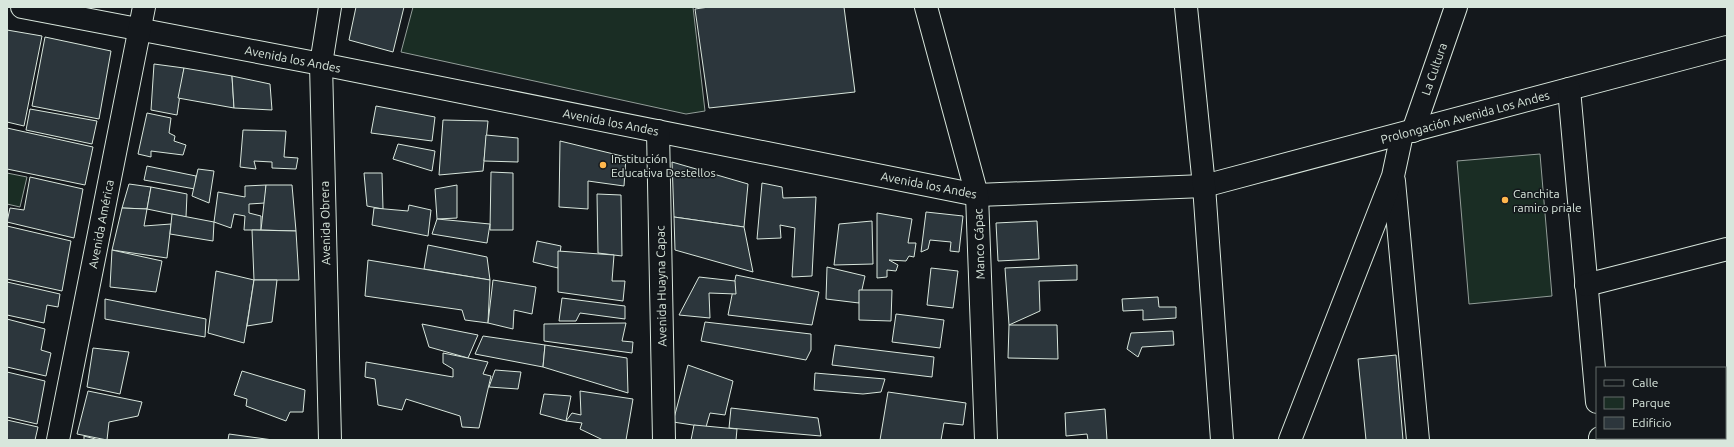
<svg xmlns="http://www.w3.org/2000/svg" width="1734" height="447" font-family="Ubuntu,sans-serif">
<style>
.green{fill:#1a2d24;stroke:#939e99}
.building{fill:#2c363c;stroke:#d8e6dc}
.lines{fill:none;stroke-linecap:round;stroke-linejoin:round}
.minor-casing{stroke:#d8e6dc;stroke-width:24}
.minor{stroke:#14181c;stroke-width:22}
.poi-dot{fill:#ffb74d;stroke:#14181c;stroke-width:1.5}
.labels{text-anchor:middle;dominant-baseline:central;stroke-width:3;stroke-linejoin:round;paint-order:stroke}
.street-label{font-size:12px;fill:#d8e6dc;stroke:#14181c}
.poi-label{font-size:12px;fill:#d8e6dc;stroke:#14181c;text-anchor:start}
</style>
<rect width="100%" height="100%" fill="#14181c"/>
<g class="green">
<polygon points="413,7 693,7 705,111 686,114 401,52"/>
<polygon points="1540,154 1552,296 1469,304 1457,161"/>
<polygon points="7,173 27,177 20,207 7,204"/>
</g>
<g class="building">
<polygon points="356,7 404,7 393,52 349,40"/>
<polygon points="709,7 844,7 855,92 709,108 695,9"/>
<polygon points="7,30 42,36 24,126 7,122"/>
<polygon points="45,37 111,51 99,119 32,106"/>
<polygon points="154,64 184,68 177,115 151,110"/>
<polygon points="184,68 232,76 234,108 178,98"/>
<polygon points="232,76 270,84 272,110 234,108"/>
<polygon points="376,106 435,117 432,141 371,133"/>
<polygon points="30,109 97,121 92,144 26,130"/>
<polygon points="147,113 171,118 169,133 175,136 174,141 186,145 183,155 151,151 151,157 138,154"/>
<polygon points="443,120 488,121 483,171 439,175"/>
<polygon points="7,128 93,147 85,185 7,169"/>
<polygon points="243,130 286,131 284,157 298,158 296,169 272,168 272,162 254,161 256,169 240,167"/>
<polygon points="486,135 518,138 518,162 484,161"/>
<polygon points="560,141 626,157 624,186 588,181 588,209 559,207"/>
<polygon points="398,144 435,151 432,171 393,159"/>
<polygon points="672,162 748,184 744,227 674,217"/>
<polygon points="147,166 196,176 195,189 144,180"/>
<polygon points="198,169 214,171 209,203 192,196"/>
<polygon points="491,172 513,173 513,230 490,230"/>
<polygon points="364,173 382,173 383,209 367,206"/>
<polygon points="30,177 83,189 74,238 7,222 10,208 24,210"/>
<polygon points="762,183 782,187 783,198 816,197 812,276 792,277 795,228 780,225 781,238 757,239"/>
<polygon points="129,184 151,187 147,209 122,208"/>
<polygon points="266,185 265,203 249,204 249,213 261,216 261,230 244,230 245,216 234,214 231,228 214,222 218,192 245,197 245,186"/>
<polygon points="266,185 292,185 296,231 261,230"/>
<polygon points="457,185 457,218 437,219 435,189"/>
<polygon points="151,187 187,194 186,217 147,209"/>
<polygon points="597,194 621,195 622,256 598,253"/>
<polygon points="409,205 431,210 428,236 372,225 374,208 408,211"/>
<polygon points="122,208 147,209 144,226 171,224 167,258 112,250"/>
<polygon points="926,212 963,216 959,252 950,251 951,242 930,240 928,249 921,252"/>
<polygon points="877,213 912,219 908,243 916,243 914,257 909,256 906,261 889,260 898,265 896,271 887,270 887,277 877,278"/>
<polygon points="172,214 214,222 213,241 170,234"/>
<polygon points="674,217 744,227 753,272 675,250"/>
<polygon points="437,219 490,224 487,243 432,234"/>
<polygon points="872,221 873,264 834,265 839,224"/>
<polygon points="1037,221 1039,259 998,261 996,223"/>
<polygon points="7,226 71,241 62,291 7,279"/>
<polygon points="252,230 296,231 299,280 254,280"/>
<polygon points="537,241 561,246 558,268 533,262"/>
<polygon points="428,245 487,257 490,280 424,269"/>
<polygon points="112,250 162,261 156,292 110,287"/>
<polygon points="558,251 614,255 612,281 625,281 623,301 558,292"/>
<polygon points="368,260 490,280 488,323 465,320 462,310 365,296"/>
<polygon points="1077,265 1077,280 1039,281 1040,311 1009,325 1005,268"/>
<polygon points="827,267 865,276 859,303 826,299"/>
<polygon points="931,268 958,271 953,308 927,305"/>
<polygon points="216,271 254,280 244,343 208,333"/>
<polygon points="736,275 819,292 812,325 728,315"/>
<polygon points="699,277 735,281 736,294 709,293 710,318 679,315"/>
<polygon points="254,280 277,280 272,322 247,326"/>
<polygon points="493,280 536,287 532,314 514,310 513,329 488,323"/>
<polygon points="7,282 60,294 58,307 47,305 44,323 7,315"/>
<polygon points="859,290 892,290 891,321 859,320"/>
<polygon points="1158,297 1159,307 1176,307 1176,318 1143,320 1143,310 1123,311 1122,299"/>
<polygon points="562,298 625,306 625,319 580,313 576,321 559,321"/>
<polygon points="105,299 206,319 205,337 105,319"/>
<polygon points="896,314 944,320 940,348 892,342"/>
<polygon points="7,319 45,329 41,350 51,353 46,376 7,367"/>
<polygon points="705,322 811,334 811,350 806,360 701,341"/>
<polygon points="626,323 622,341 633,342 632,353 544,341 544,324"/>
<polygon points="422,324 478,335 468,358 429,347"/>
<polygon points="1009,325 1057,325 1058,359 1008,358"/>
<polygon points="1173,331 1174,345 1142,347 1138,357 1127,349 1131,333"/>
<polygon points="483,336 545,345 543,367 475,354"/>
<polygon points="545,345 627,358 628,393 543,367"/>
<polygon points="835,345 934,357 932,377 832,365"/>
<polygon points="93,348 129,352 120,394 87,387"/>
<polygon points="443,353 488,362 483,374 491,376 479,428 462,427 460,416 406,399 402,410 378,405 375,379 365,377 366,362 453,377 453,369 443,363"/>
<polygon points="1396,355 1403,440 1366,440 1358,359"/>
<polygon points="688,365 733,381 725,415 710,413 706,427 673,422"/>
<polygon points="495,370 521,372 518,389 489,387"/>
<polygon points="242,371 305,390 303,412 290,412 286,421 246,406 247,399 234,395"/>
<polygon points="7,372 45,381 37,424 7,417"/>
<polygon points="815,373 885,379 881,392 863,394 814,390"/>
<polygon points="88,391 142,402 138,416 109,422 107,440 77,434"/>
<polygon points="580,391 633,399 626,440 603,440 580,429 582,423 566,421 572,413 581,415"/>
<polygon points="888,392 966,403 963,425 944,423 941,440 880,440"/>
<polygon points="544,394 571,396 566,421 540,414"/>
<polygon points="731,408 818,418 821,436 729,428"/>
<polygon points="1105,409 1107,440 1088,440 1087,434 1066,436 1065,413"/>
<polygon points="7,420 38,427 35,440 7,440"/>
<polygon points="694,425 737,429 736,440 691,440"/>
<polygon points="229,434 273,440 228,440"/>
<polygon points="84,436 99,440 84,440"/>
</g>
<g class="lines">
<g class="minor-casing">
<g id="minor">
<polyline points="22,7 321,64 977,195 1204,186 1727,47"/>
<polyline points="926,7 977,195 986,440"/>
<polyline points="1186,7 1204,186 1222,440"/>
<polyline points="1569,89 1597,402"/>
<polyline points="658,131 664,440"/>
<polyline points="1413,131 1456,7"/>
<polyline points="1394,181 1418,440"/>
<polyline points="1586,285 1727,249"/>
<polyline points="1600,438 1600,440"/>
<polyline points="58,440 144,7"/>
<polyline points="330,440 321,64 330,7"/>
<polyline points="1290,440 1393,176 1402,134"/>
</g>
</g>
<use href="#minor" class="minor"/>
</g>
<g class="poi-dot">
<circle cx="603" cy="165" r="4"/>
<circle cx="1505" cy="200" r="4"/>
</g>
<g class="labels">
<g class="street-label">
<text transform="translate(293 59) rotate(11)">Avenida los Andes</text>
<text transform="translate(1434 69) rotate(-71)">La Cultura</text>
<text transform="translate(1465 117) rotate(-15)">Prolongación Avenida Los Andes</text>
<text transform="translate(611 122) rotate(11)">Avenida los Andes</text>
<text transform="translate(929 185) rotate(11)">Avenida los Andes</text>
<text transform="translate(325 223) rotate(-91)">Avenida Obrera</text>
<text transform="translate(101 224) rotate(-79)">Avenida América</text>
<text transform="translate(979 244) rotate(-92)">Manco Cápac</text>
<text transform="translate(661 286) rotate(-91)">Avenida Huayna Capac</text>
</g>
<g class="poi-label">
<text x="611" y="158">Institución<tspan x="611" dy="14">Educativa Destellos</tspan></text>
<text x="1513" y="193">Canchita<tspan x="1513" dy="14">ramiro priale</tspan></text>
</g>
</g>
<rect width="1734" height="447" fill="none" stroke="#d8e6dc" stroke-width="16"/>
<rect x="1596" y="367" width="130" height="72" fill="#14181c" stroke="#626a69"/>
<rect x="1604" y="380" width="20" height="6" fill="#14181c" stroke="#626a69"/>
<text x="1632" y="387" font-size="12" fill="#d8e6dc">Calle</text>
<rect x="1604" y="397" width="20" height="12" fill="#1a2d24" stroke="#626a69"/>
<text x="1632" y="407" font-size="12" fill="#d8e6dc">Parque</text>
<rect x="1604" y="417" width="20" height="12" fill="#2c363c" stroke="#626a69"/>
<text x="1632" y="427" font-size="12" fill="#d8e6dc">Edificio</text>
</svg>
